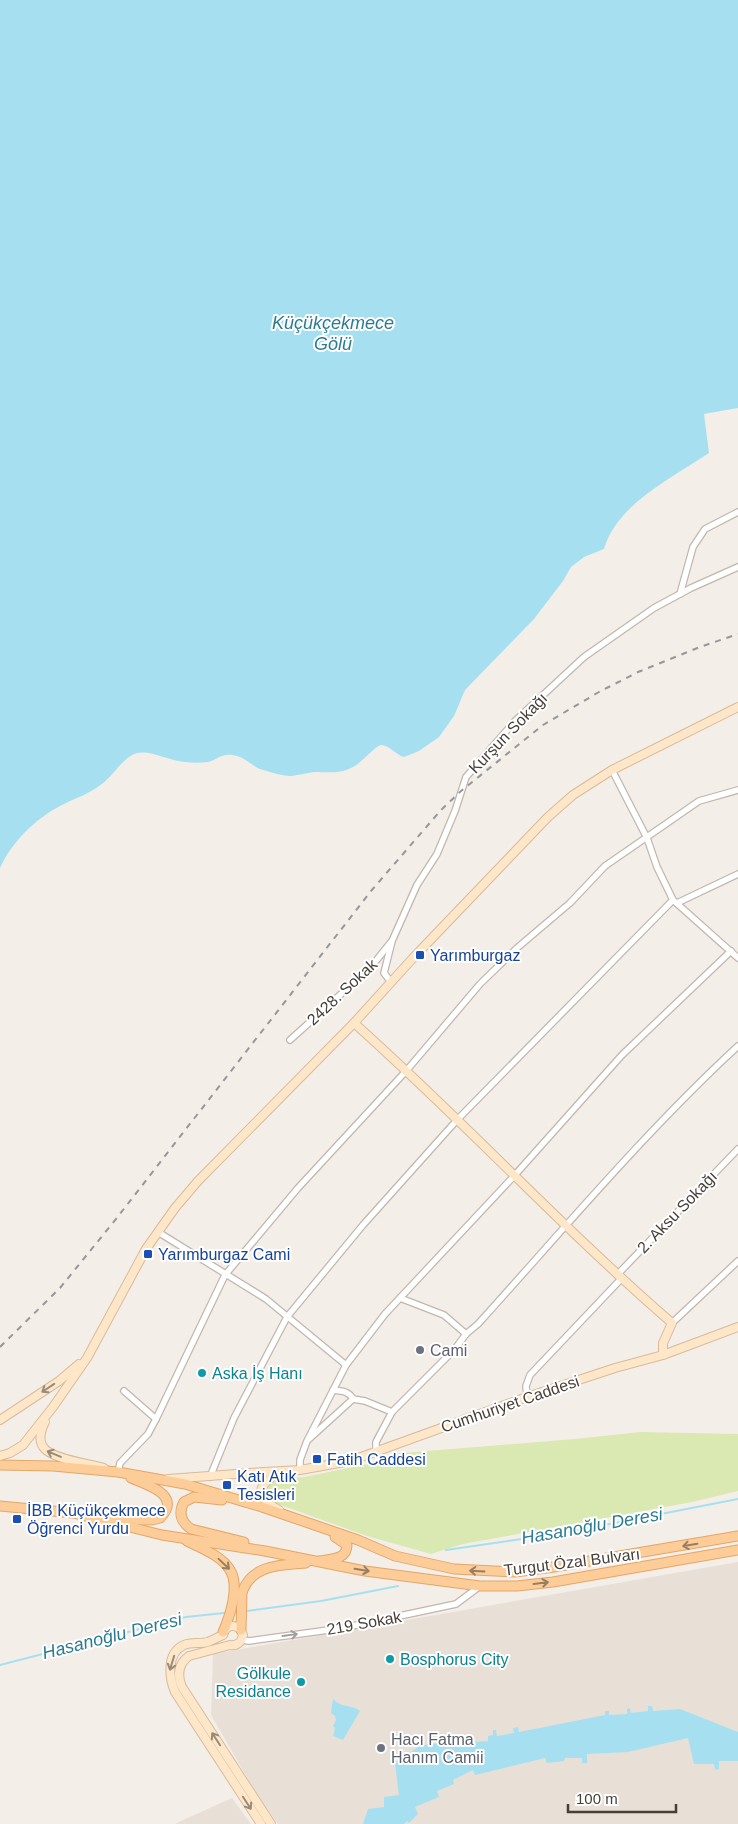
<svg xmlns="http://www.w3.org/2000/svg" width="738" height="1824" font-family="Arial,sans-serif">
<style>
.residential{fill:#e8dfd7}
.green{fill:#dae8b2}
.water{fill:#a6e0f0}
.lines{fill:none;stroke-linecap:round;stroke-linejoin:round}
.stream{stroke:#a6e0f0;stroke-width:2}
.street-casing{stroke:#c2b7ae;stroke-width:8}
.secondary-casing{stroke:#d6bb9b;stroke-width:10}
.primary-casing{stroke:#e3a668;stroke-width:11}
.street{stroke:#fff;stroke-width:5.5}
.secondary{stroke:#fee7c9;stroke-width:8}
.primary{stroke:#fdcd99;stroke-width:9}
.rail{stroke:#979797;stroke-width:2;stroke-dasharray:6 6;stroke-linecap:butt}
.oneway{stroke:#998a79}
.oneway2{stroke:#997e63}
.oneway3{stroke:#a39e9b}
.transit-dot{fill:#1a4fb4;stroke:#fff;stroke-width:2}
.worship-dot{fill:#6b7280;stroke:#fff;stroke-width:2}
.culture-dot{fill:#0f9aa8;stroke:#fff;stroke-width:2}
.labels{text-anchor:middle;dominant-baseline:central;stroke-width:4;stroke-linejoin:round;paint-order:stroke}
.street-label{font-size:16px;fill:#473e37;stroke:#fff}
.transit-label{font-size:16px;fill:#164399;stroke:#fff;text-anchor:start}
.worship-label{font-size:16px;fill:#5b616d;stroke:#fff;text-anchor:start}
.culture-label{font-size:16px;fill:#0d838f;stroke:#fff;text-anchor:start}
.water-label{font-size:18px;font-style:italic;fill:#2b7b93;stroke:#fff}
</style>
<rect width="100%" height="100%" fill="#f4eee8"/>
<g class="residential">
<polygon points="738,1562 738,1824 278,1824 256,1793 211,1715 213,1654"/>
<polygon points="232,1798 251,1824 175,1824 181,1821"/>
</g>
<polygon class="green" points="641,1432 738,1434 738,1491 692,1502 463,1544 431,1554 367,1536 275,1503 264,1490 267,1485 274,1481 304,1477 368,1464 390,1454 575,1439"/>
<g class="water">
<path d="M0 0H738V408L704 414 709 453C672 478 617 504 604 549L584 557 571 567 563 581 534 619 465 690 454 716 439 737 419 751 404 757C396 755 389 745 381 745 375 746 361 764 351 768 339 774 328 772 314 772 307 773 299 775 292 776 286 777 260 770 256 767 248 762 242 756 232 755 222 753 216 760 208 762 200 763 192 763 185 762 170 761 150 750 137 753 123 757 114 775 103 783 90 794 75 798 60 806 34 820 12 842 0 868Z"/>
<path d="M333 1699C341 1708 351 1704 360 1711L343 1740 333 1736 335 1728 333 1726 336 1720 335 1716 331 1713Z"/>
<polygon points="648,1706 652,1706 653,1711 680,1709 738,1732 738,1761 719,1761 719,1769 715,1770 714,1764 694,1764 688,1738 628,1752 587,1754 587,1763 582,1763 582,1758 565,1758 564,1761 547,1763 545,1758 475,1775 473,1770 453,1780 454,1784 437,1791 439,1797 415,1807 418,1814 409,1823 407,1821 404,1824 363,1824 368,1809 384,1807 384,1797 399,1795 395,1763 421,1745 474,1740 474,1742 488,1741 488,1736 493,1735 493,1730 496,1730 497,1736 514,1733 513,1728 518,1727 519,1732 605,1715 605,1711 609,1711 609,1715 627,1714 627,1709 630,1708 631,1713 648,1711"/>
</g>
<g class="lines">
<g class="stream">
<polyline points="446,1550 563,1533 738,1499"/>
<polyline points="247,1611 321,1601 398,1586"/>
<polyline points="0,1665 186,1617 224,1613"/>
</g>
<g class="street-casing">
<g id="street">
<polyline points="680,594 693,547 705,529 738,512"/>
<polyline points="612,770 647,838 657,867 673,900 738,958"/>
<polyline points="677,903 738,874"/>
<polyline points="391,982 384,973 392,941 417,885 437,854 455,811 466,777 515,721 584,657 654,608 691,588 738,567"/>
<polyline points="290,1040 371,967 391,942"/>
<polyline points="158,1232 266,1299 346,1365"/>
<polyline points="617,1275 738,1149"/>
<polyline points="400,1298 444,1315 466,1334"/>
<polyline points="672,1323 738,1261"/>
<polyline points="124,1391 156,1419"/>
<polyline points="527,1397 526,1386 530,1375 621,1279"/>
<polyline points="353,1399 365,1401 392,1412"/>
<path d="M309 1439 353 1399C349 1391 341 1391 333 1390"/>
<path d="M376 1451V1442L392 1412 455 1349 466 1334 478 1324C563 1230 645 1132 738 1046"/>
<polyline points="300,1470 300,1460 307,1441 346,1365 385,1314 514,1176 622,1055 731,951"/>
<polyline points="118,1472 120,1463 148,1434 156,1419 225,1275 298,1188 407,1070 480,984 517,948 570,903 605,866 699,801 738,790"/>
<polyline points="210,1477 234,1418 287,1317 363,1225 457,1120 673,900"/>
<polyline points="242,1640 249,1641 343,1628 456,1604 480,1586"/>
</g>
</g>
<g class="secondary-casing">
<g id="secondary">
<path d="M354 1023C463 1120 562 1228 672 1323L663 1343V1355"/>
<polyline points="0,1420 59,1381 79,1364"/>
<path d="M45 1422C41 1430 38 1441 44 1448 52 1459 90 1464 104 1468"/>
<polyline points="0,1456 10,1453 23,1445 53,1407 87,1358 146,1249 175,1208 198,1181 354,1023 413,958 548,817 573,795 612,770 738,707"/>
<polyline points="168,1479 264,1472 300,1470 350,1461 527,1397 615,1368 663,1355 738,1327"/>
<path d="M279 1510C254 1496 256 1486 280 1472"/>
<path d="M261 1824 175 1692C169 1678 166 1653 184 1645 191 1642 200 1644 208 1642 213 1640 218 1637 223 1635 226 1623 239 1623 243 1635 242 1642 237 1646 230 1645L189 1656C178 1664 177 1675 182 1687L271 1824"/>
</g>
</g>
<g class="primary-casing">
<g id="primary">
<polyline points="0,1465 53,1466 118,1472 185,1484 262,1507 358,1540 395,1556 454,1569 515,1572 554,1567 738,1536"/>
<path d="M222 1500 194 1497 184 1502C178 1513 181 1522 191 1529L244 1542"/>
<polyline points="0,1506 73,1513 162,1535 265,1551 365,1571 480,1586 517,1586 553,1582 738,1550"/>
<path d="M94 1514C112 1515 145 1524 160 1518 183 1495 147 1485 131 1478"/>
<path d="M187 1541C201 1548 222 1556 230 1570 240 1586 230 1616 223 1632"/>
<path d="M319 1561C330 1559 347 1560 347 1545L335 1537"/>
<path d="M241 1630 242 1593C251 1564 282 1565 306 1563"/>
</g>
</g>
<use href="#street" class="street"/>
<use href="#secondary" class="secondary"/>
<use href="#primary" class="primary"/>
<polyline class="rail" points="0,1347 60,1288 116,1219 371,891 441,810 461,791 543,725 599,692 638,672 700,647 738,634"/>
</g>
<defs><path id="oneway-shaft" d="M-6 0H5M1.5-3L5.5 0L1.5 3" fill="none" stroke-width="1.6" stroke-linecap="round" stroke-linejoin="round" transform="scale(1.25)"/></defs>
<g class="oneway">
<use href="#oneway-shaft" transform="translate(48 1388) rotate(146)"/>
<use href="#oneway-shaft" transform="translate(54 1454) rotate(-157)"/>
<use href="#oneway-shaft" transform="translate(172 1663) rotate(107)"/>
<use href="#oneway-shaft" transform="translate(216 1739) rotate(-123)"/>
<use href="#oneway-shaft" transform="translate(247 1803) rotate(57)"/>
</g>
<g class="oneway2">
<use href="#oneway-shaft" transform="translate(690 1545) rotate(170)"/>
<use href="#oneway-shaft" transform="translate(224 1564) rotate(43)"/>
<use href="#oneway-shaft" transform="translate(362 1570) rotate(9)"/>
<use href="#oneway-shaft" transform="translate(477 1571) rotate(-177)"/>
<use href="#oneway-shaft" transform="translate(541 1583) rotate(-7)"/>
</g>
<use class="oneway3" href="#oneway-shaft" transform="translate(290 1635) rotate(-8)"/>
<g class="transit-dot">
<rect x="415" y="950" width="10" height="10" rx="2.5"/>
<rect x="143" y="1249" width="10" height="10" rx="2.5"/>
<rect x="312" y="1454" width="10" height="10" rx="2.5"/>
<rect x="222" y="1480" width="10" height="10" rx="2.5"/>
<rect x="12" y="1514" width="10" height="10" rx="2.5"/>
</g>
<g class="worship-dot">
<circle cx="420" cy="1350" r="5"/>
<circle cx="381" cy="1748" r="5"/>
</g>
<g class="culture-dot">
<circle cx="202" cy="1373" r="5"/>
<circle cx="390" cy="1659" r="5"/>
<circle cx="301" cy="1682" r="5"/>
</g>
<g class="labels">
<g class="street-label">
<text transform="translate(508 733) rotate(-46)">Kurşun Sokağı</text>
<text transform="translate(342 992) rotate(-43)">2428. Sokak</text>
<text transform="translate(677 1212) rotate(-46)">2. Aksu Sokağı</text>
<text transform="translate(510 1404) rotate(-19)">Cumhuriyet Caddesi</text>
<text transform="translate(572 1562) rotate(-7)">Turgut Özal Bulvarı</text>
<text transform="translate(364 1623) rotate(-10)">219 Sokak</text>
</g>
<g class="transit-label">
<text x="430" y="955">Yarımburgaz</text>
<text x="158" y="1254">Yarımburgaz Cami</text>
<text x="327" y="1459">Fatih Caddesi</text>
<text x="237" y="1476">Katı Atık<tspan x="237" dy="18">Tesisleri</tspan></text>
<text x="27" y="1510">İBB Küçükçekmece<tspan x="27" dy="18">Öğrenci Yurdu</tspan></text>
</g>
<g class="worship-label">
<text x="430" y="1350">Cami</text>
<text x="391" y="1739">Hacı Fatma<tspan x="391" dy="18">Hanım Camii</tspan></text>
</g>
<g class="culture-label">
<text x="212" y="1373">Aska İş Hanı</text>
<text x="400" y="1659">Bosphorus City</text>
<text x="291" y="1673" text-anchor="end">Gölkule<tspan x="291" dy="18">Residance</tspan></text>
</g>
<g class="water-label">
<text x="333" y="323">Küçükçekmece<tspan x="333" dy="21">Gölü</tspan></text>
<text transform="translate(592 1526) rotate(-10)">Hasanoğlu Deresi</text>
<text transform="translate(112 1636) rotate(-14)">Hasanoğlu Deresi</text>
</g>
</g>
<path d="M568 1804v8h108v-8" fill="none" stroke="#473e37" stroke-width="2.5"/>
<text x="576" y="1804" font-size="15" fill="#473e37" stroke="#ffffff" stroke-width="4" paint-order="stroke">100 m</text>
</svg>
